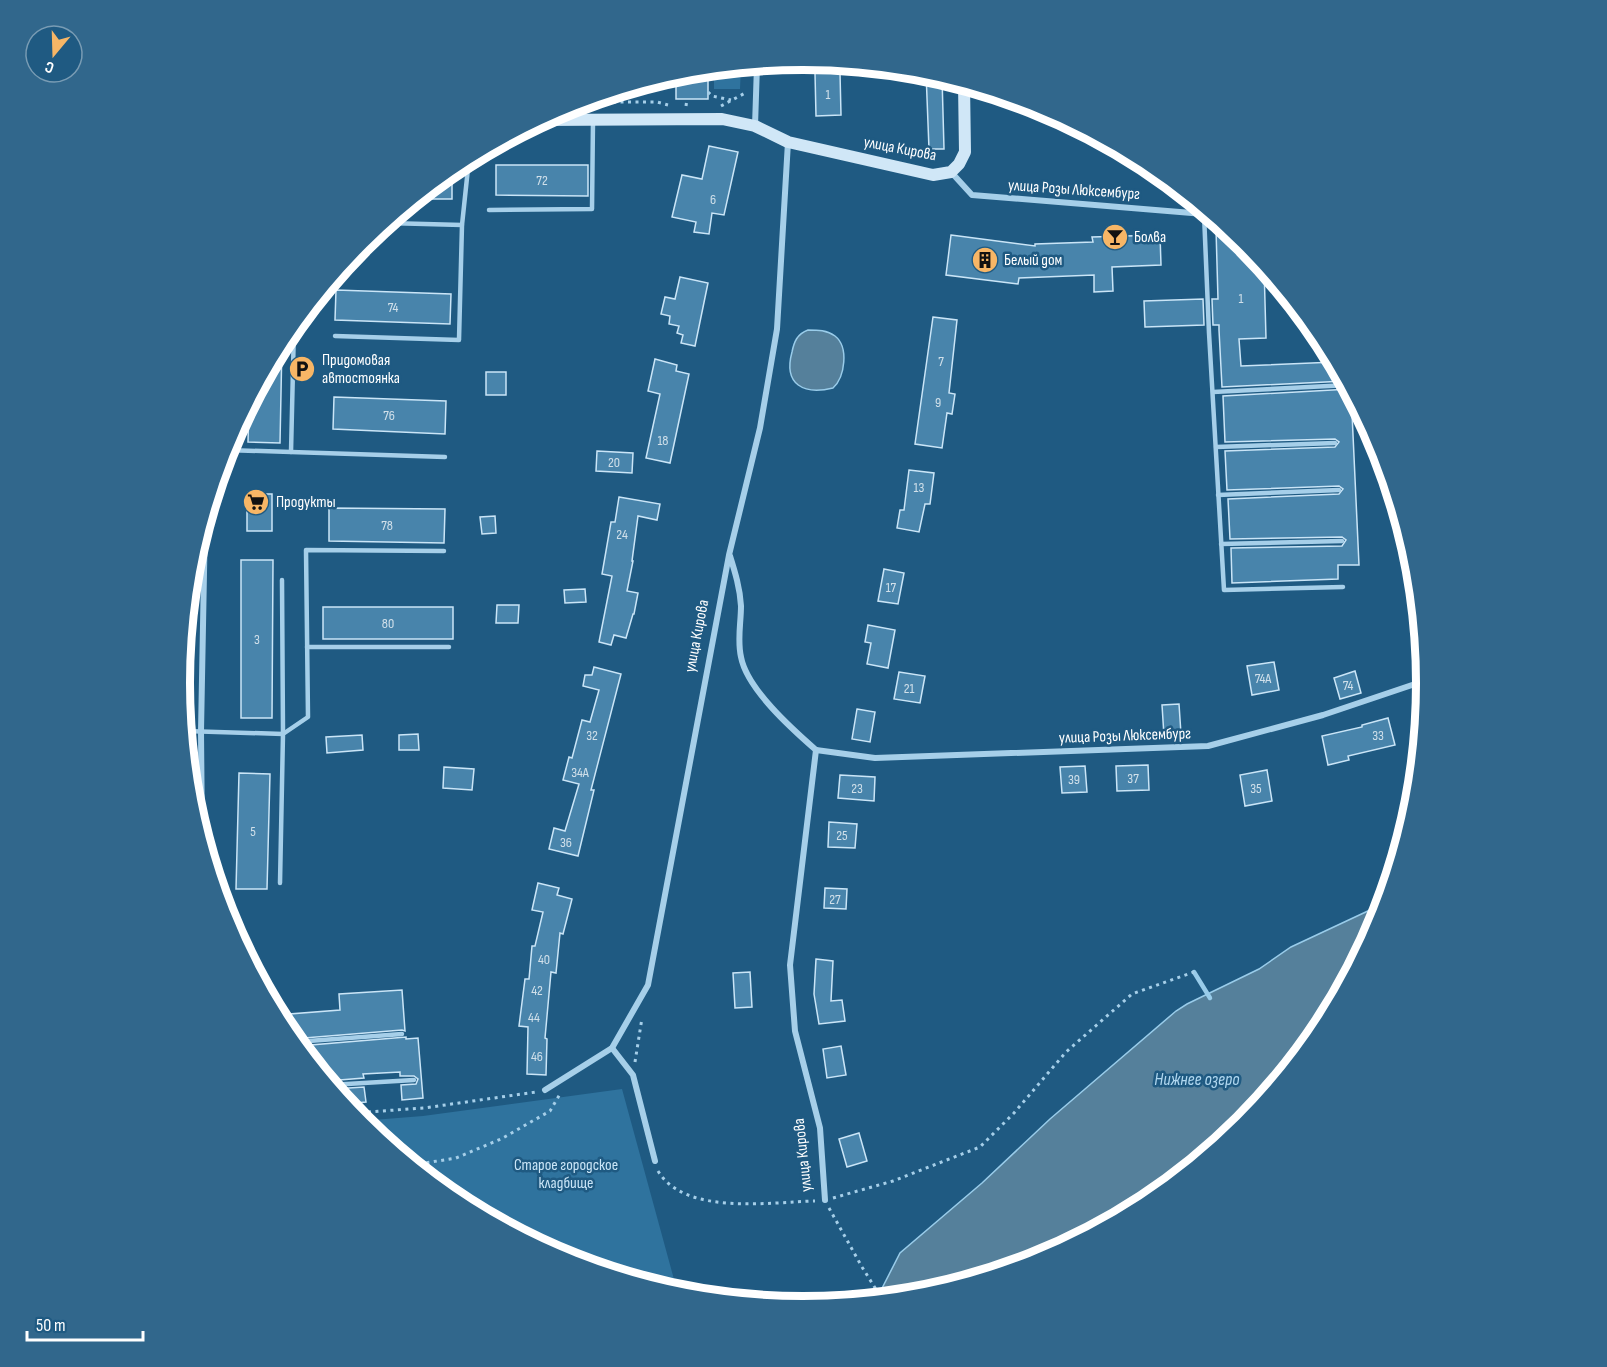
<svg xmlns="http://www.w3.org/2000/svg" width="1607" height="1367" font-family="'Sofia Sans Condensed',sans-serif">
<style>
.green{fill:#2f739e}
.water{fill:#55809b;stroke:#99ccea;stroke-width:1.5}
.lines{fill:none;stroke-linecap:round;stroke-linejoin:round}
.stream{stroke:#99ccea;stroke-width:4.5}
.building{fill:#4884ab;stroke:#cae5f7;stroke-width:1.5}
.path{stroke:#a6cfe9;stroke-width:3;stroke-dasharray:3 4.5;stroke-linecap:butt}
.lane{stroke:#a6cfe9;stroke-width:4.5}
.street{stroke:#a6cfe9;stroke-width:6}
.secondary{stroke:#d0e7f7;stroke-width:12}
.labels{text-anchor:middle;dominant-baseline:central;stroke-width:5;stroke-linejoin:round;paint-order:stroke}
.number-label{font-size:14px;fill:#d1e0ea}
.street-label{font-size:16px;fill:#fff;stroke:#1f5a82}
.poi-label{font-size:16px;fill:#fff;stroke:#1f5a82;text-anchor:start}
.park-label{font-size:16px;fill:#cae5f7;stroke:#1f5a82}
.water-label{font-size:18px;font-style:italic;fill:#b1d8f0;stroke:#1f5a82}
.rim{fill:none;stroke:#fff;stroke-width:8}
</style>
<rect width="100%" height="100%" fill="#1f5a82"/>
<g class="green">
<polygon points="741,66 740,89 714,89 714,69"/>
<polygon points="622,1089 678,1294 565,1259 457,1202 360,1121 423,1116"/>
</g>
<g class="water">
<path d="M808 330C818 330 827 330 835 336 849 347 845 377 833 388 804 395 783 385 792 352 794 342 797 334 808 330Z"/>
<polygon points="1385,903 1379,922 1322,1030 1244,1125 1150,1202 1042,1260 925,1295 876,1300 900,1253 982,1183 1050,1119 1176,1011 1187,1004 1259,969 1291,947"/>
</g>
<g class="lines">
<polyline class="stream" points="1194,972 1210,998"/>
</g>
<g class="building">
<polygon points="708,69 708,99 676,99 676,74"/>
<polygon points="926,72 942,77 944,149 929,149"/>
<polygon points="815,73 840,73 841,115 816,116"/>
<polygon points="709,146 738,152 724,215 712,213 709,234 694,232 696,222 672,217 682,175 702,179"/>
<polygon points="496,165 588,165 588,196 496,195"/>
<polygon points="452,169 452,199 416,199"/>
<polygon points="1216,229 1228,229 1245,243 1264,266 1266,338 1239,339 1241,366 1335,362 1345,381 1222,387 1219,330 1219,325 1213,325 1212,299 1218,299"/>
<polygon points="951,235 1035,246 1035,244 1093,242 1092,237 1160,235 1161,265 1112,267 1113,291 1094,292 1094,275 1019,278 1018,284 946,275"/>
<polygon points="680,277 708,283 695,346 681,343 683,335 677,333 679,326 669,324 670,316 661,314 665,297 675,299"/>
<polygon points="336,290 451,294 450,324 335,320"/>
<polygon points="1203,299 1204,325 1145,327 1144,301"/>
<polygon points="933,317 957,320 949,393 955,394 952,414 947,413 942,448 915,444"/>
<polygon points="282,343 280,443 248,442 249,405"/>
<polygon points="655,359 677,365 676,371 689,374 670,463 646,458 660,394 648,391"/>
<rect x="486" y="372" width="20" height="23"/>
<polygon points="1350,389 1362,413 1352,413 1359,565 1338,565 1338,579 1232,583 1231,548 1342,546 1346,540 1342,537 1230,539 1228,499 1339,494 1343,489 1339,486 1227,490 1225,451 1335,447 1339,442 1335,439 1225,442 1223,396"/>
<polygon points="334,397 446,401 445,434 333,429"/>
<polygon points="597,451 633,453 632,473 596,471"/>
<polygon points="909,470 934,473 930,504 925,504 919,532 897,528 900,510 904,510"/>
<rect x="247" y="494" width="25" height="37"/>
<polygon points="619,497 660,504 657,520 638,516 632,561 633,561 627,591 638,593 634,614 633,614 626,638 614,635 611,645 599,642 612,576 602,574 611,522 615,522"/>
<polygon points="329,508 445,509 444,543 329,541"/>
<polygon points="495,516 496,533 482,534 480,517"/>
<polygon points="241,560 273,560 272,718 241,718"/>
<polygon points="884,569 904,573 898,604 878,601"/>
<polygon points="585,589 586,602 565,603 564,590"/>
<polygon points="497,605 519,605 518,623 496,623"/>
<rect x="323" y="607" width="130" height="32"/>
<polygon points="868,625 895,630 888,668 867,664 871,643 865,642"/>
<polygon points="1274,662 1279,690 1252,695 1247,666"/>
<polygon points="594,667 621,674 591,790 594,790 578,856 549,849 554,828 565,831 579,784 563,780 569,757 572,758 582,720 590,722 599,690 583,686 585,675 592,675"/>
<polygon points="1355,671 1361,693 1340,699 1334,678"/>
<polygon points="899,672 925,676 920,703 894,699"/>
<polygon points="1179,704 1181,734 1164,736 1162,705"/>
<polygon points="857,709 875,712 870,742 852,739"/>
<polygon points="1388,718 1395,745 1348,756 1349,760 1328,765 1322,736 1362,727 1362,725"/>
<polygon points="418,734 419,750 399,750 399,735"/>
<polygon points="362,735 363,750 327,753 326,737"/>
<polygon points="1148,765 1149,790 1117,791 1116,766"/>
<polygon points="1085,766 1087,792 1062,793 1060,767"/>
<polygon points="444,767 474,769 472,790 443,788"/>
<polygon points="1267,770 1272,801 1245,806 1240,775"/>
<polygon points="239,773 270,774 267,889 236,889"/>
<polygon points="840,775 875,777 874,801 838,798"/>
<polygon points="829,822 857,824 855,848 828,847"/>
<polygon points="538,883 559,888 557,895 572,899 563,934 560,933 556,973 551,972 545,1038 547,1039 546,1075 527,1074 528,1027 519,1026 525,979 529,979 532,946 535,946 543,912 532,910"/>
<polygon points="825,888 847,889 846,909 824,908"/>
<polygon points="816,959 833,961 831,1001 842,1000 845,1021 819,1024 814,994"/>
<polygon points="750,972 752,1007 735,1008 733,973"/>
<polygon points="402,990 405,1031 402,1030 292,1039 277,1015 340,1010 339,994"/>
<polygon points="406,1037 406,1039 418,1038 423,1098 402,1100 401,1085 416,1084 418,1079 414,1076 400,1076 400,1072 363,1074 364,1078 327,1081 299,1046"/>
<polygon points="841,1046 846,1075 827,1078 823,1049"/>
<polygon points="364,1087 366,1102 345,1104 334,1089"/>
<polygon points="859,1133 867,1161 847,1167 839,1139"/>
</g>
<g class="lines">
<g class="path">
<polyline points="708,92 712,96 731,100"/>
<polyline points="583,102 657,102 668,105"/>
<polyline points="686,106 687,99"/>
<polyline points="721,106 747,92"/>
<polyline points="635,1062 642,1018"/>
<polyline points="353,1113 424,1108 536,1092"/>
<polyline points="419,1164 456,1158 501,1139 550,1111 560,1094"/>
<path d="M658 1171C685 1216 770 1202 815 1201"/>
<polyline points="833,1198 893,1181 980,1147 1014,1113 1066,1052 1132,994 1194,972"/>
<polyline points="829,1208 862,1267 882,1299"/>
</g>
<g class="lane">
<polyline points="489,210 592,209 593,121"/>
<polyline points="1209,214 1204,214 1209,333 1224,590 1343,587"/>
<polyline points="387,223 462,225"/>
<polyline points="335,336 459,340 462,225 469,159"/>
<polyline points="1213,392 1348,385"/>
<polyline points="1216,447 1335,443"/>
<polyline points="226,450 291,452 294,327"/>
<polyline points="291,452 445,457"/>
<polyline points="1218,495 1339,490"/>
<polyline points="1221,544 1342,541"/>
<polyline points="307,647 449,647"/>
<polyline points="185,731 283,734 282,580"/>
<polyline points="280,883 283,734 308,717 306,550 444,551"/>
<polyline points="295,1042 402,1034"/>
<polyline points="330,1085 414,1080"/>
</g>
<g class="street">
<polyline points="755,126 757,65"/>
<polyline points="951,172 972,195 1204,214"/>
<path d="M730 556C735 572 740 588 741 606 741 623 737 640 741 657 747 689 792 729 816 750"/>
<polyline points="816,750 875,758 1208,746 1323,715 1418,683 1427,683"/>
<polyline points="816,750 790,965 795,1031 820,1128 825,1200"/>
<polyline points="202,838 201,731 205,520"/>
<polyline points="612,1048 633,1075 655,1161"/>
<polyline points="545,1090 612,1048 648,985 729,555 760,428 777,329 788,142"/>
</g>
<polyline class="secondary" points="541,120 722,119 755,126 788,142 933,175 951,172 959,164 965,152 964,84"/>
</g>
<defs>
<g id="bar-disc" transform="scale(1.35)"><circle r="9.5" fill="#f7b666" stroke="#1f5a82"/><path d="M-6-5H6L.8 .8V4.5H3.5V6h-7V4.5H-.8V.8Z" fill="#111"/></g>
<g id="building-disc" transform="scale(1.35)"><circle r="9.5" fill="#f7b666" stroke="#1f5a82"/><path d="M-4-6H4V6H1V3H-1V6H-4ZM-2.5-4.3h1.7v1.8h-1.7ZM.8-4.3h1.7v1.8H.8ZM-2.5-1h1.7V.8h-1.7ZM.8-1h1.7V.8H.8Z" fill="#111"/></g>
<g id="parking-disc" transform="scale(1.35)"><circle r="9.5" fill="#f7b666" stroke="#1f5a82"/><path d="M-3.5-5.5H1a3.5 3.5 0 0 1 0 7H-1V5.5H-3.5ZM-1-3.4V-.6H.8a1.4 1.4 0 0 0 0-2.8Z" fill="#111"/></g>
<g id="supermarket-disc" transform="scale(1.35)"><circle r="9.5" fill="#f7b666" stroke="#1f5a82"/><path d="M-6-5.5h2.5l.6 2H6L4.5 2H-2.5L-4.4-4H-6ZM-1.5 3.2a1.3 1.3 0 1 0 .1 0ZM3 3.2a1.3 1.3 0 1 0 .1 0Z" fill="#111"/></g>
</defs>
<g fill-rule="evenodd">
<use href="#bar-disc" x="1115" y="237"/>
<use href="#building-disc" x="985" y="260"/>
<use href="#parking-disc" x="302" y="369"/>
<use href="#supermarket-disc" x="256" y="502"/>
</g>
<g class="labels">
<g class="number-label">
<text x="828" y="94">1</text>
<text x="542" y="180">72</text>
<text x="713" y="199">6</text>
<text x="1241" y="298">1</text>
<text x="393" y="307">74</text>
<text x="941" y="361">7</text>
<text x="938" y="402">9</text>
<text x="389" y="415">76</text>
<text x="663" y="440">18</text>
<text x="614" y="462">20</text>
<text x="919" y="487">13</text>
<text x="387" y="525">78</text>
<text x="622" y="534">24</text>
<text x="891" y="587">17</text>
<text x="388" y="623">80</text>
<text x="257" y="639">3</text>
<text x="1263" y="678">74А</text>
<text x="1348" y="685">74</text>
<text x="909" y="688">21</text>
<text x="592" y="735">32</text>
<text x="1378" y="735">33</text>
<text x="580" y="772">34А</text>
<text x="1133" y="778">37</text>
<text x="1074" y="779">39</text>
<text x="857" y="788">23</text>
<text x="1256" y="788">35</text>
<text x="253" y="831">5</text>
<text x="842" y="835">25</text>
<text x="566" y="842">36</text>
<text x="835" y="899">27</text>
<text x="544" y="959">40</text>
<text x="537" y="990">42</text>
<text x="534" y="1017">44</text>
<text x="537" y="1056">46</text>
</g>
<g class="street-label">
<text transform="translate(900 149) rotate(11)">улица Кирова</text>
<text transform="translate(1074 190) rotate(4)">улица Розы Люксембург</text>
<text transform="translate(697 636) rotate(-79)">улица Кирова</text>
<text transform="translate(1125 736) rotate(-2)">улица Розы Люксембург</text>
<text transform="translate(803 1155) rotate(-96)">улица Кирова</text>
</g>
<g class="poi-label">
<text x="1134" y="237">Болва</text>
<text x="1004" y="260">Белый дом</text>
<text x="322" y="360">Придомовая<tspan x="322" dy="18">автостоянка</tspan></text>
<text x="276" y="502">Продукты</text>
</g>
<g class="park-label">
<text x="566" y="1165">Старое городское<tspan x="566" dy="18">кладбище</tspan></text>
</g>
<g class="water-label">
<text x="1197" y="1079">Нижнее озеро</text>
</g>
</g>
<path d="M0 0H1607V1367H0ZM190 683a613 613 0 1 1 1226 0a613 613 0 1 1-1226 0Z" fill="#31678c" fill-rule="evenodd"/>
<path class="rim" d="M190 683a613 613 0 1 1 1226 0a613 613 0 1 1-1226 0Z"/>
<g transform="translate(54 54) rotate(199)"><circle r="28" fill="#1f5a82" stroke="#799cb4" stroke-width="1.5"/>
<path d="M0-4.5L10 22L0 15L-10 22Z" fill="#f7b666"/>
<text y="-9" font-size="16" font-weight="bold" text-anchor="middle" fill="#ffffff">С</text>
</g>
<path d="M27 1331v9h116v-9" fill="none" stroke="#ffffff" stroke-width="3"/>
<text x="36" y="1331" font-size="18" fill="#ffffff" stroke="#1f5a82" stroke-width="4.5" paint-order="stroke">50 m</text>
</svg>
